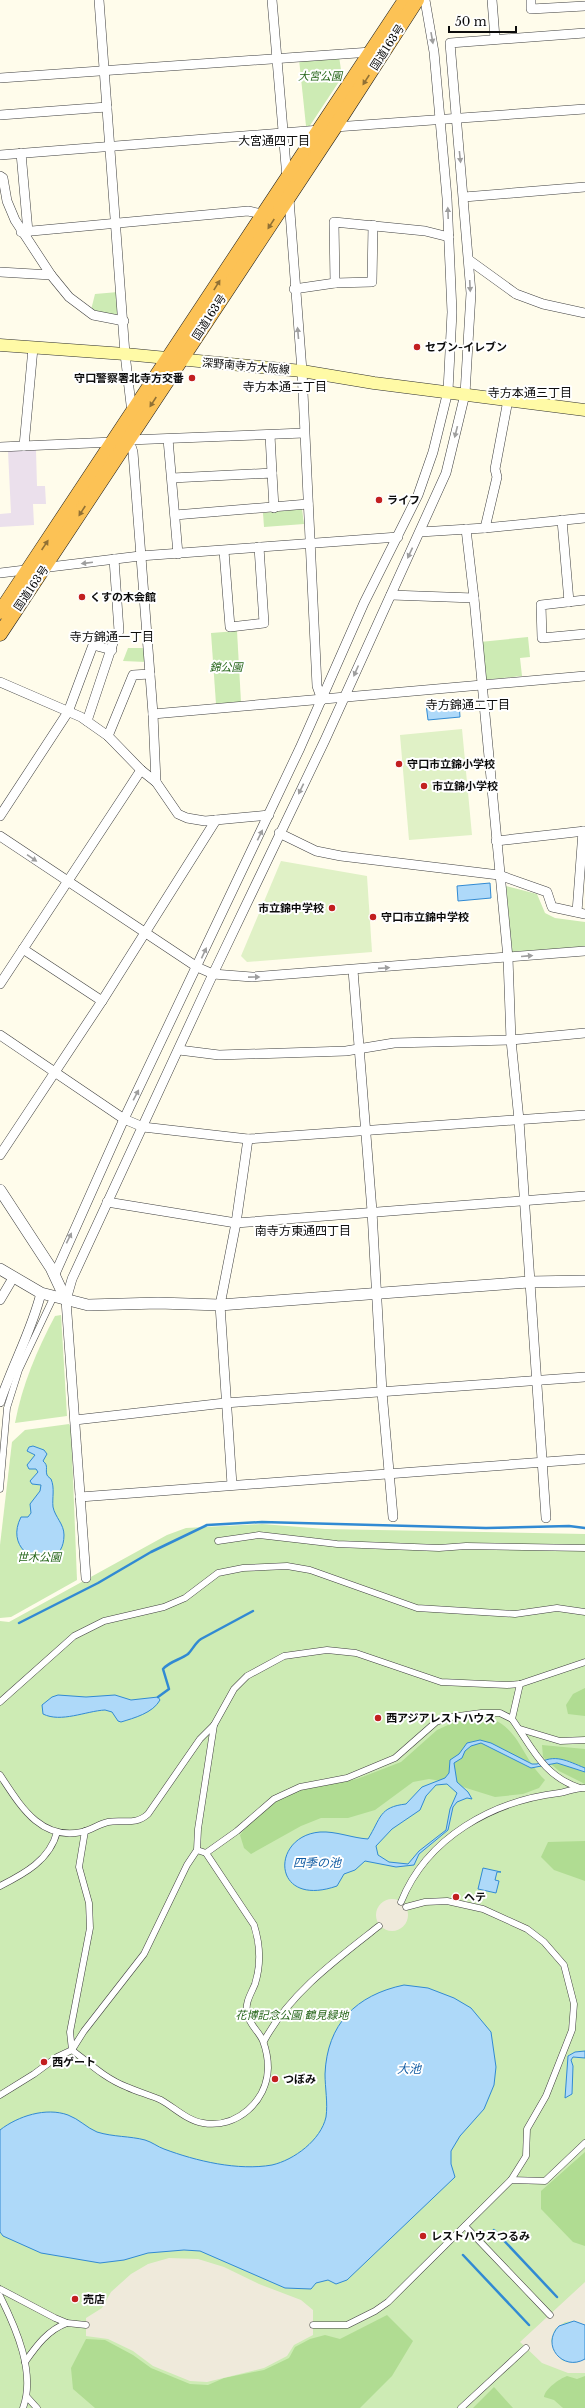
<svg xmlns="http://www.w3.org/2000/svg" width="585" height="2408" font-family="'Libre Baskerville','Noto Sans JP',serif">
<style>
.industrial{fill:#ebe0ec}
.green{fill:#cdebb4}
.forest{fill:#b0dc92}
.pitch{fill:#e0f1c6}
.plaza{fill:#efeadb}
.water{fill:#aed9f9;stroke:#318ad3;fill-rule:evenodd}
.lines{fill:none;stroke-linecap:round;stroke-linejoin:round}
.stream{stroke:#318ad3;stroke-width:2.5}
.pedestrian-casing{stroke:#3f3f3f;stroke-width:7}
.minor-casing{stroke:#3f3f3f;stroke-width:10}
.tertiary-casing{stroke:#3f3f3f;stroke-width:12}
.secondary-casing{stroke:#2e2e2e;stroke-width:13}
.trunk-casing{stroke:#1d1d1d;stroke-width:15}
.pedestrian{stroke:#fff;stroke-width:6}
.minor{stroke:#fff;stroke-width:9}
.tertiary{stroke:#fff;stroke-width:11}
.secondary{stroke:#fffaa6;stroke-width:12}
.trunk{stroke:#fcc255;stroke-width:14}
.oneway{fill:#9e9e9e}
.oneway2{fill:#907034}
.poi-dot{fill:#c21f1f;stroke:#fff;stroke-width:1.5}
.labels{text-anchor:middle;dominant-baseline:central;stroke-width:4;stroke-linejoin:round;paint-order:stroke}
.street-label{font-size:11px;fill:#0c0c0c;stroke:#fff}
.park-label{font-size:11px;font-style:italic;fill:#26661a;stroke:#fff}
.poi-label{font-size:11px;font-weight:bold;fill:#0c0c0c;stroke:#fff;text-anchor:start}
.neighbourhood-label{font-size:12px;fill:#0c0c0c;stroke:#fff}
.water-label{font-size:12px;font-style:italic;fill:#115ca3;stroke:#fff}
</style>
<rect width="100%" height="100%" fill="#fffceb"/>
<polygon class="industrial" points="36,450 37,486 45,486 46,504 33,504 34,525 0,527 0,514 11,513 8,451"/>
<g class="green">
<polygon points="339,56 342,77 309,127 306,126 299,59"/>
<polygon points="118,292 120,315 111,316 91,310 95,294"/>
<polygon points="302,509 304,524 264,527 263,513"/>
<polygon points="237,631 241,702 216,704 211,633"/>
<polygon points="528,637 530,657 520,658 522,676 484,680 480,642"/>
<polygon points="128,648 146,648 146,662 123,661"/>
<polygon points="506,886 537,894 545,913 555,918 585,922 585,948 512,952"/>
<path d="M61 1315 67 1416 15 1423C22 1385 37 1350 55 1316Z"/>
<polygon points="69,1424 71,1427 77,1580 11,1617 0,1618 0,1545 12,1442 25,1430"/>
<polygon points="262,1524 325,1529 585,1534 585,2408 0,2408 0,1621 9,1622 167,1535 186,1528"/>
</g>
<g class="forest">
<polygon points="585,1688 585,1716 568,1714 566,1705 573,1694"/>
<path d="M482 1715C521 1726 519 1755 545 1780L539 1788 523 1794 495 1797 447 1782 429 1779 413 1782 375 1810 348 1818H321L301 1826 251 1854 244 1848 240 1835 251 1821 277 1799 292 1792 357 1779 401 1762 437 1730 463 1718Z"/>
<polygon points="542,1745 585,1749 585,1784 559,1771 543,1757"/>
<polygon points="585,1841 585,1881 554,1870 541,1857 548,1842"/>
<polygon points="585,2152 585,2246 573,2242 541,2209 541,2191"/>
<polygon points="387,2315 413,2341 392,2376 360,2408 95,2408 73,2389 71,2368 86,2339 105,2340 133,2355 151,2368 190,2384 208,2385 224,2378 264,2370 289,2358 295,2347 310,2339 325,2335 340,2339"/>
<path d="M567 2376 577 2379 585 2376V2408H563L554 2400 544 2397C545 2389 559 2379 567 2376Z"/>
<polygon points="494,2387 513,2408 473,2408"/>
</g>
<g class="pitch">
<polygon points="462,729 472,835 409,840 400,735"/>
<polygon points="281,861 367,876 372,952 247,962 241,956"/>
</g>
<g class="plaza">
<circle cx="392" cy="1915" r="16"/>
<polygon points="169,2258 198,2259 224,2267 259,2284 301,2300 313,2310 313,2335 294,2345 287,2356 264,2368 207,2382 190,2381 153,2366 133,2351 108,2339 86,2336 86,2318 102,2308 111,2292 131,2274 148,2264"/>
<polygon points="585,2282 585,2325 574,2321 565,2322 555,2329 551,2340 554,2351 563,2361 575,2363 585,2359 585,2373 568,2373 542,2363 520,2342"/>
</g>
<g class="water">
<polygon points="459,702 460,717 428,720 426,704"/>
<polygon points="490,883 491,898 458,901 457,886"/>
<path d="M33 1446 44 1450 47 1454 43 1461C49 1466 45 1469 47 1475 48 1477 50 1478 51 1479 55 1488 52 1498 53 1507 55 1517 64 1524 64 1535 64 1578 0 1558 21 1517H28L31 1513 30 1504 40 1491 41 1485 32 1484 30 1481 38 1472 36 1469H29L27 1465 35 1455 27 1451 29 1447Z"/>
<path d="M58 1695 86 1697 115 1695 131 1700 158 1697 160 1700C153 1713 134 1718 121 1722L118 1721 112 1712 105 1710C86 1711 61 1723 43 1714L42 1705 52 1697Z"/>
<path d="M480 1740 491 1743 532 1764H537C555 1753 567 1761 585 1768V1772L557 1763 531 1768 481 1743 471 1746 465 1751 462 1758 454 1763 457 1782 468 1792 472 1799 467 1798 457 1802 453 1807 448 1830 419 1854 414 1865 396 1867 365 1861 355 1870 344 1874 337 1886C271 1909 270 1836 320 1832 336 1831 352 1838 368 1839 381 1818 379 1807 406 1804L422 1787 445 1778 449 1773 450 1760 459 1754 467 1743ZM447 1784 457 1793 450 1809 446 1830 419 1851 408 1864 389 1862 378 1855 376 1846 392 1829 420 1810 426 1796 436 1785Z"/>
<polygon points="483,1868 501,1872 497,1872 495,1880 499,1881 496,1893 478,1889"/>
<path d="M404 1985 428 1988 454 1998 471 2008 491 2032 496 2067 494 2085 484 2109 460 2136 451 2151V2164L455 2177 347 2280 336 2284 328 2280 316 2283 311 2289 285 2288 200 2251 184 2250 148 2253 124 2260 100 2263 41 2253 3 2236 0 2232V2130C18 2116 46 2107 68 2115 79 2119 87 2128 97 2132 113 2137 130 2136 145 2140 152 2142 158 2147 164 2149 196 2161 238 2171 272 2165 294 2160 321 2140 326 2117 328 2103 325 2088 325 2074 327 2024 356 1995 404 1985Z"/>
<polygon points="585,2051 585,2058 573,2057 571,2060 573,2066 572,2094 565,2098 568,2056 575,2052"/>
<path d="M574 2321 585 2325V2359C563 2372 540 2345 559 2326Z"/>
</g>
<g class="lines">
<g class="stream">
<polyline points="19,1623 98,1583 151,1552 207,1525 262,1522 486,1528 569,1526 585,1528"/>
<path d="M158 1697 169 1689 163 1669C170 1661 180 1660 188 1654 193 1649 195 1643 201 1639L253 1611"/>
<polyline points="494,2230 557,2297"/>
<polyline points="463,2255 529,2325"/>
</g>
<g class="pedestrian-casing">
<g id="pedestrian">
<polyline points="0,1489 7,1408 19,1370 54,1296"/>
<polyline points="218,1541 259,1535 337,1544 439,1548 466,1546 585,1548"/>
<path d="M520 1684 512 1719C532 1747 543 1776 580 1788"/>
<polyline points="0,1702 74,1636 104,1621 164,1607 185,1598 218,1573 243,1568 287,1566 310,1570 417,1608 515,1614 557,1608 585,1612"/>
<polyline points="520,1729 560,1741 585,1740"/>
<path d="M0 1775C20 1805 40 1841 82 1832 91 1830 99 1824 108 1822 123 1819 135 1826 148 1814L200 1739 214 1725"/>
<path d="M85 1831 79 1867 89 1903 90 1928 70 2032 72 2050C90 2064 106 2079 127 2087 138 2092 150 2095 161 2100 175 2108 188 2121 203 2123 237 2129 267 2101 268 2068 268 2060 266 2049 263 2041 259 2031 249 2025 247 2013 245 2002 251 1994 255 1984 261 1965 260 1944 254 1925L206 1853 197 1850"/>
<polyline points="206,1853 237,1831 274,1799 300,1787 347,1778 395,1758 436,1722 451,1717 481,1713 500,1713 512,1719"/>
<path d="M0 1886C24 1874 50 1860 57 1832"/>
<path d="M401 1902C427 1837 493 1801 559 1793 567 1792 577 1787 585 1788"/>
<polyline points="406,1907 425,1902 447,1901 483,1909 527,1929 544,1942 564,1965 574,2004 572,2030 546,2096 527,2129 526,2156 511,2180"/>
<path d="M264 2041C290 1993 337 1959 379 1926"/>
<polyline points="0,2095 34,2074 57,2057 72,2050 84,2031 144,1954 187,1865 197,1850 198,1829 214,1725 234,1689 247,1676 284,1656 327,1650 356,1653 441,1682 507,1685 520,1684 585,1662"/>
<polyline points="465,2226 550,2315"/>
<polyline points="0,2289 55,2318 67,2323 86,2325"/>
<path d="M0 2296C16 2328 36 2373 23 2408"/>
<polyline points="313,2325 347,2325 375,2311 388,2302 511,2180 545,2181 585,2143"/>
<path d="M25 2362C37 2345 48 2330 67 2323"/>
<polyline points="27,2397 37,2408"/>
<polyline points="461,2408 526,2348"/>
</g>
</g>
<g class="minor-casing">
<g id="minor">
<polyline points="99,0 125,354 132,413"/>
<polyline points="272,0 287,178"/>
<polyline points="492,0 495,38"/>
<polyline points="531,0 531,9 585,6"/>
<polyline points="0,78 371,52"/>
<polyline points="0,115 107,107"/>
<polyline points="335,127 585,109"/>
<polyline points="21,153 28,232"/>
<polyline points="0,155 320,130"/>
<polyline points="0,176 3,178 7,201 15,220 51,275"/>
<polyline points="464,197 585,187"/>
<polyline points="289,199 302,371 317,686 322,700"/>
<polyline points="21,232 248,211 262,214"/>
<polyline points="469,260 516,294 543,304 585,313"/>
<polyline points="0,272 51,275 69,297 93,315 124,321"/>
<polyline points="335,283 334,222 425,231 449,237"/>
<polyline points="294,289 335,283 372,282 373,225"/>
<polyline points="270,435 272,473"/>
<polyline points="168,439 178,554"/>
<polyline points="24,446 33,348"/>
<polyline points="0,447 113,442"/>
<polyline points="172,478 272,473 274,508"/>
<polyline points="175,515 308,504"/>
<polyline points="562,520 569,602"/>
<polyline points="485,528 497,477 495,469 508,400"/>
<polyline points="466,529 474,598 508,958 511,1040 519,1120 546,1518"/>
<polyline points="420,532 485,528 585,518"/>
<polyline points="224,551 230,627 264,623 259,547"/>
<polyline points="0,573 140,556 398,537"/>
<polyline points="391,595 474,598"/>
<polyline points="585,600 541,605 542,638 585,634"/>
<polyline points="0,682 81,717 108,736 141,770 156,782 178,814 187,818 205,821 269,815"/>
<polyline points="153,714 585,676"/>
<polyline points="87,721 116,634 119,631 114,559"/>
<polyline points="108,736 133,675 150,674"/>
<polyline points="156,782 153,714 133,452 129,440 304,433"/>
<polyline points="0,816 68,712 93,645 112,650"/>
<polyline points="279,833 316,851 341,856 499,875 547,892 552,907 585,914"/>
<polyline points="0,836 197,967 213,974 252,977 585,951"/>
<polyline points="496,841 585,831"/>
<polyline points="577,912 583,831"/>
<polyline points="23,949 102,1001"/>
<polyline points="353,970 372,1211 382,1392 393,1517"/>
<polyline points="0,984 141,770"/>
<polyline points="0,1035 124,1119 143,1127 248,1139 585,1115"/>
<polyline points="179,1050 219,1055 346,1051 394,1043 511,1040 585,1033"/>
<polyline points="0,1155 102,1001 216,820"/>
<polyline points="107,1202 236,1223 585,1196"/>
<polyline points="55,1274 124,1119 300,748 364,603 418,495 433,452 448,391 452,312 447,198 440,119 434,52 425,0"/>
<polyline points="0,1300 13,1278"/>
<path d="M0 1402C12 1366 32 1330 41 1293"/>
<polyline points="75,1420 225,1403 585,1377"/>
<polyline points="232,1485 220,1305 236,1223 248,1139"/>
<polyline points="80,1497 585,1459"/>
<polyline points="86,1578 66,1300 72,1279 213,974 325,740 446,473 465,394 471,293 450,43 585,33"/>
</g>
</g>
<g class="tertiary-casing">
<g id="tertiary">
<polyline points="0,1190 51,1268 66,1300"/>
<polyline points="0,1269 41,1293 88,1305 158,1303 220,1305 529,1282 585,1281"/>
</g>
</g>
<g class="secondary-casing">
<polyline id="secondary" points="0,345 125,354 302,371 374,383 585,410"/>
</g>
<g class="trunk-casing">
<g id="trunk">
<polyline points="0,612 405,0"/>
<polyline points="0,634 335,127 417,0"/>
</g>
</g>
<use href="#pedestrian" class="pedestrian"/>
<use href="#minor" class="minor"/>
<use href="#tertiary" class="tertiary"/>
<use href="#secondary" class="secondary"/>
<use href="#trunk" class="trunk"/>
</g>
<defs><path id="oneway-solid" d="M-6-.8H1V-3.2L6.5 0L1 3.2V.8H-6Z"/></defs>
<g class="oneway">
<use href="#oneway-solid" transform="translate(432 38) rotate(80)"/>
<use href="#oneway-solid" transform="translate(460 157) rotate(84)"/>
<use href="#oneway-solid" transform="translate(448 213) rotate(-92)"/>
<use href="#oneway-solid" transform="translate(470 286) rotate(87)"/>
<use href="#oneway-solid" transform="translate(298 333) rotate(-95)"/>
<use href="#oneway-solid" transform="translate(456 432) rotate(104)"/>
<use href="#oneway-solid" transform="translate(410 553) rotate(115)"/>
<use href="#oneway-solid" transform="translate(87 563) rotate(173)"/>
<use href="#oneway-solid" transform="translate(356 671) rotate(114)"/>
<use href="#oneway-solid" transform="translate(301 789) rotate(116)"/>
<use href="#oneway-solid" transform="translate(260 835) rotate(-64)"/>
<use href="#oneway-solid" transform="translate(32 858) rotate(34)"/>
<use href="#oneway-solid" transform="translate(204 953) rotate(-65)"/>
<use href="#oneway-solid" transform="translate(527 956) rotate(-5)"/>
<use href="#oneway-solid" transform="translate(384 968) rotate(-4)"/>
<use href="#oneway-solid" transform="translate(254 977) rotate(-1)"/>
<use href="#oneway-solid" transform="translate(136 1095) rotate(-62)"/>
<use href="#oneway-solid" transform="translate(69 1238) rotate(-64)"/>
</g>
<g class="oneway2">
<use href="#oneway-solid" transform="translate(366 80) rotate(123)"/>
<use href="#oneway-solid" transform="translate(271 224) rotate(123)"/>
<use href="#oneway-solid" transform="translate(217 285) rotate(-58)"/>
<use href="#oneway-solid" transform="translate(153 402) rotate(123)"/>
<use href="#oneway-solid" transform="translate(82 511) rotate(123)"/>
<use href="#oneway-solid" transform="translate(45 545) rotate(-56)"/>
</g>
<g class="poi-dot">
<circle cx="417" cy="347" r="4"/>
<circle cx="192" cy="378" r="4"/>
<circle cx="379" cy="500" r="4"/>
<circle cx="82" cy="597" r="4"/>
<circle cx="399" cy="764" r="4"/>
<circle cx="424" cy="786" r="4"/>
<circle cx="332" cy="908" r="4"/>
<circle cx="373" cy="917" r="4"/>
<circle cx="378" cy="1718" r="4"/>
<circle cx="456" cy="1897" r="4"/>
<circle cx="44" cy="2062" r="4"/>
<circle cx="275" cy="2079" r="4"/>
<circle cx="423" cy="2236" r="4"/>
<circle cx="75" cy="2299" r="4"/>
</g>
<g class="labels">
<g class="street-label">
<text transform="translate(387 47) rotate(-57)">国道163号</text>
<text transform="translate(209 317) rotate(-57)">国道163号</text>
<text transform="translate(246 366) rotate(5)">深野南寺方大阪線</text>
<text transform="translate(31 588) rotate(-56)">国道163号</text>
</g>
<g class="park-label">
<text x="320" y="76">大宮公園</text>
<text x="226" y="667">錦公園</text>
<text x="39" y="1557">世木公園</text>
<text x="292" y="2015">花博記念公園 鶴見緑地</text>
</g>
<g class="poi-label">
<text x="425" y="347">セブン-イレブン</text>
<text x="184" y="378" text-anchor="end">守口警察署北寺方交番</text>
<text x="387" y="500">ライフ</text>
<text x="90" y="597">くすの木会館</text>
<text x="407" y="764">守口市立錦小学校</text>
<text x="432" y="786">市立錦小学校</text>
<text x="324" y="908" text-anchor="end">市立錦中学校</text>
<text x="381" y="917">守口市立錦中学校</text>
<text x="386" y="1718">西アジアレストハウス</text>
<text x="464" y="1897">ヘテ</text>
<text x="52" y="2062">西ゲート</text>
<text x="283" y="2079">つぼみ</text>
<text x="431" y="2236">レストハウスつるみ</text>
<text x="83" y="2299">売店</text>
</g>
<g class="neighbourhood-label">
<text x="274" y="140">大宮通四丁目</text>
<text x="285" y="386">寺方本通二丁目</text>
<text x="530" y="392">寺方本通三丁目</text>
<text x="112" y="636">寺方錦通一丁目</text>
<text x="468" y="704">寺方錦通二丁目</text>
<text x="303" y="1230">南寺方東通四丁目</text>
</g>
<g class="water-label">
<text x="317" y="1862">四季の池</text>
<text x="409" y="2068">大池</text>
</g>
</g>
<path d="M449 26v6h67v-6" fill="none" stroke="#0c0c0c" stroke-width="2"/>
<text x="455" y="26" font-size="12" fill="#0c0c0c" stroke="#ffffff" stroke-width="3" paint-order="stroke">50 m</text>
</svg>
